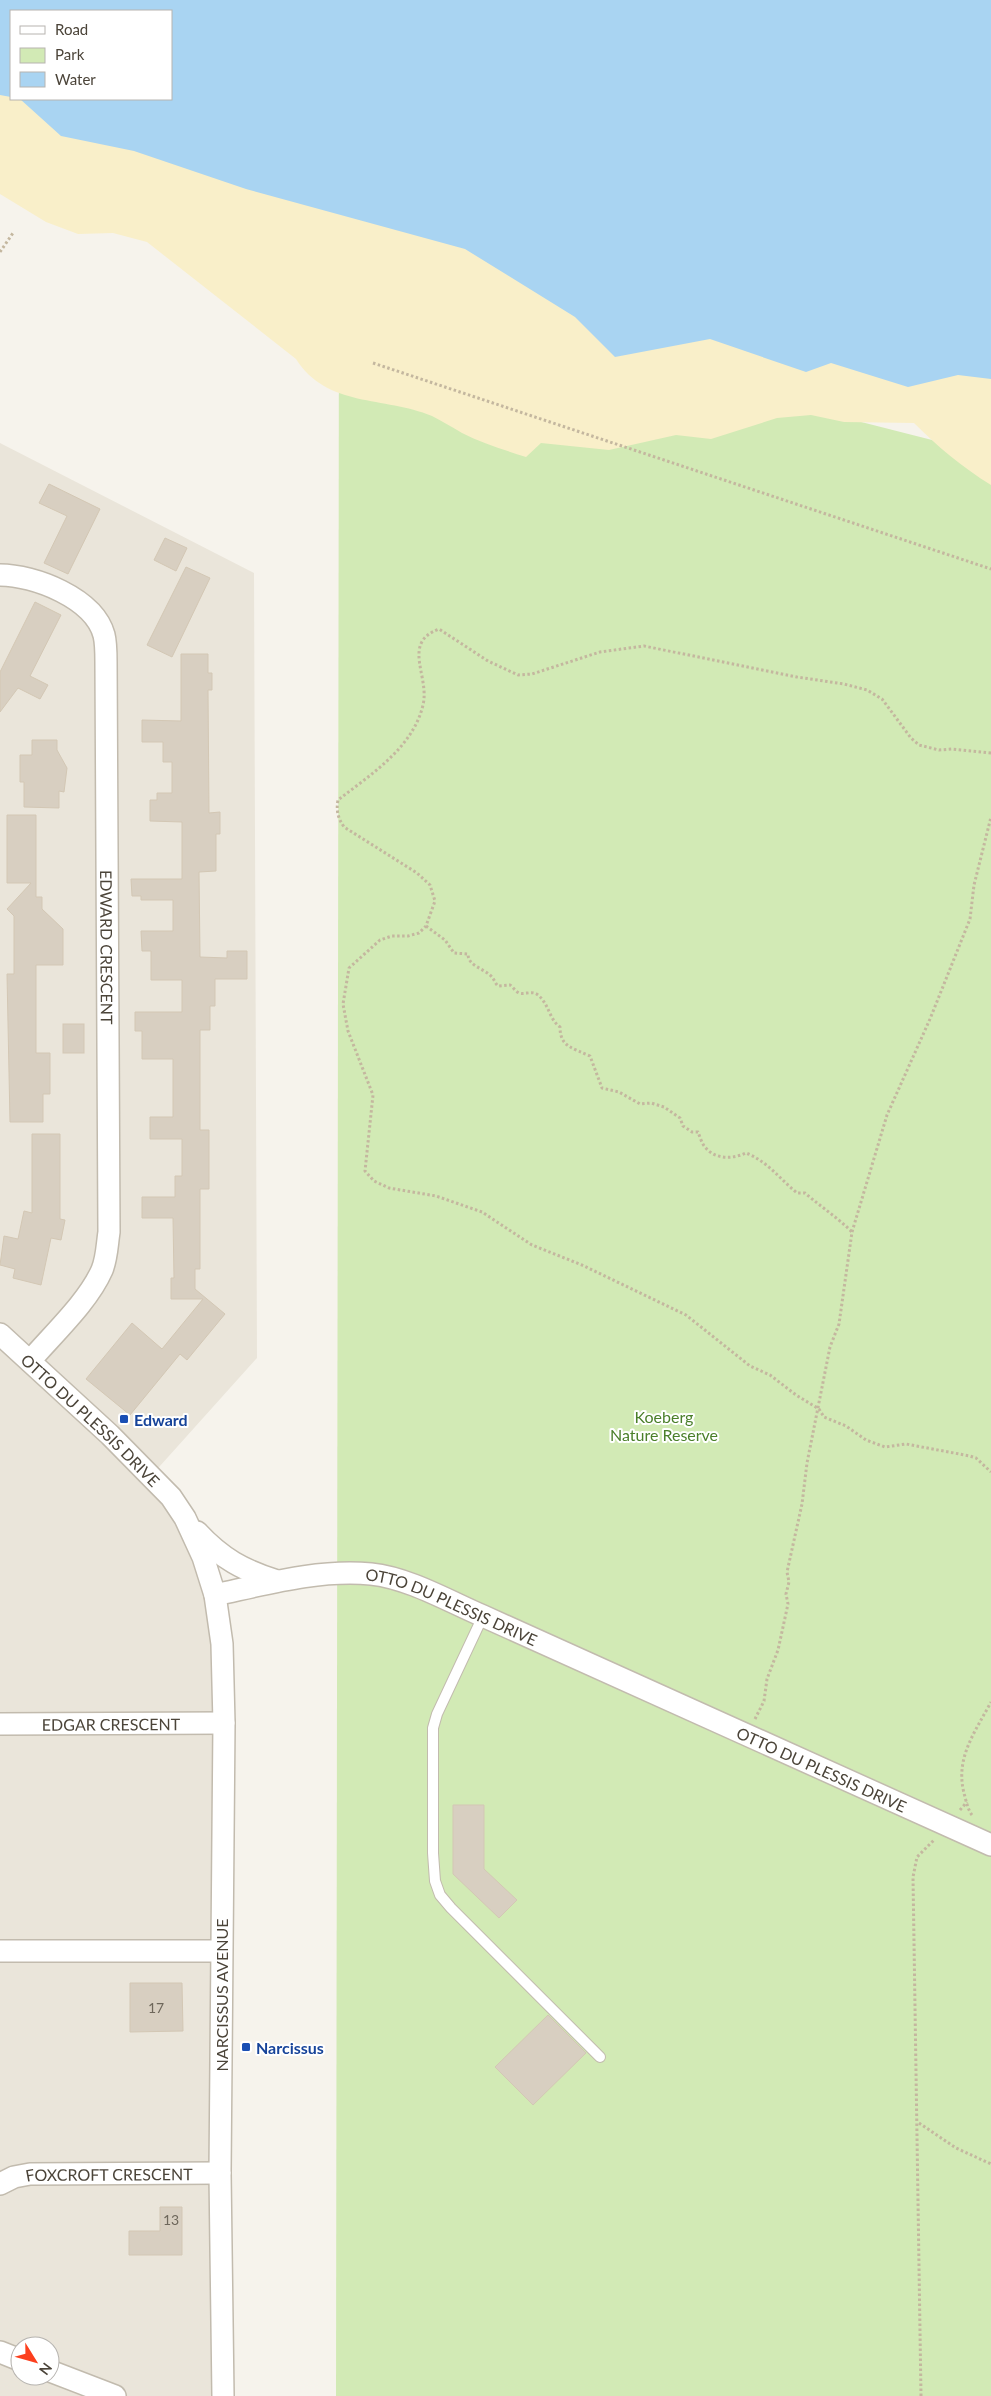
<svg xmlns="http://www.w3.org/2000/svg" width="991" height="2396" font-family="Lato,sans-serif">
<style>
.residential{fill:#eae5da;fill-rule:evenodd}
.green{fill:#d2eab5}
.sand{fill:#f9efc9;fill-rule:evenodd}
.water{fill:#a9d4f2}
.building{fill:#d8cfc1;stroke:#d3c7b4}
.lines{fill:none;stroke-linecap:round;stroke-linejoin:round}
.service-casing{stroke:#c2bbae;stroke-width:12}
.minor-casing{stroke:#c2bbae;stroke-width:24}
.path{stroke:#c4b79f;stroke-width:3;stroke-dasharray:2.5 2.5;stroke-linecap:butt}
.service{stroke:#fff;stroke-width:10}
.minor{stroke:#fff;stroke-width:21}
.transit-dot{fill:#1a4fb4;stroke:#fff;stroke-width:2}
.labels{text-anchor:middle;dominant-baseline:central;stroke-width:4;stroke-linejoin:round;paint-order:stroke}
.number-label{font-size:14px;fill:#6e675b}
.street-label{font-size:16px;fill:#4b4439;stroke:#fff}
.park-label{font-size:16px;fill:#4a7f2a;stroke:#fff}
.transit-label{font-size:16px;font-weight:bold;fill:#164399;stroke:#fff;text-anchor:start}
</style>
<rect width="100%" height="100%" fill="#f6f3ec"/>
<path class="residential" d="M0 443 254 573 257 1358 151 1476 215 1595 223 2396H0ZM20 2346H50V2376H20Z"/>
<polygon class="green" points="339,289 991,455 991,2396 336,2396"/>
<path class="sand" d="M0 0H991V485C962 467 938 447 914 423L844 422 811 415 777 418 711 439 676 435 609 450 541 443 526 457C504 450 482 443 462 433 452 427 442 421 432 416 384 396 327 408 296 359L147 242 113 233 78 234 46 222 0 194ZM11 11H171V99H11Z"/>
<polygon class="water" points="0,0 991,0 991,379 958,375 908,387 831,363 806,372 710,339 615,357 575,317 465,249 246,189 134,151 61,136 20,99 171,99 171,11 11,11 11,97 0,95"/>
<g class="building">
<polygon points="49,484 100,509 68,574 44,563 67,516 39,503"/>
<polygon points="165,538 187,548 176,571 154,560"/>
<polygon points="186,567 210,578 172,657 147,645"/>
<polygon points="35,602 61,615 30,676 48,685 40,699 18,688 0,712 0,672"/>
<polygon points="181,654 208,654 208,673 212,673 212,690 208,690 209,813 220,812 220,834 216,834 216,871 199,872 200,957 227,958 227,951 247,951 247,979 215,979 215,1006 210,1006 210,1030 200,1030 200,1130 209,1130 209,1189 200,1189 200,1269 195,1269 195,1289 225,1314 187,1360 180,1354 130,1415 86,1379 132,1323 162,1349 203,1299 171,1299 171,1278 174,1278 173,1218 142,1218 142,1197 175,1197 175,1176 182,1176 182,1139 150,1139 150,1117 173,1117 173,1059 142,1059 142,1031 135,1031 135,1012 182,1012 182,980 151,980 151,951 142,951 141,931 173,931 173,900 141,900 141,896 132,896 131,879 182,879 182,822 150,821 150,800 157,800 157,793 172,793 172,762 163,762 163,742 142,742 142,720 181,721"/>
<polygon points="32,740 57,740 57,750 67,768 64,792 59,791 59,808 24,807 24,782 20,782 20,755 32,755"/>
<polygon points="7,815 36,815 36,897 42,897 42,909 63,929 63,965 36,965 36,1053 50,1053 50,1094 43,1094 43,1122 10,1122 7,974 14,974 14,916 7,909 31,883 7,883"/>
<rect x="63" y="1024" width="21" height="29"/>
<polygon points="32,1134 60,1134 60,1219 65,1220 61,1240 51,1238 41,1285 13,1278 15,1269 0,1265 4,1236 18,1239 24,1211 32,1213"/>
<polygon points="453,1805 484,1805 484,1869 517,1900 499,1918 453,1874"/>
<polygon points="130,1983 182,1983 183,2031 130,2032"/>
<polygon points="548,2015 586,2053 533,2105 495,2067"/>
<polygon points="160,2207 182,2207 182,2255 129,2255 129,2231 160,2231"/>
</g>
<g class="lines">
<g class="service-casing">
<polyline id="service" points="483,1616 437,1714 433,1728 433,1853 435,1881 440,1895 451,1908 600,2057"/>
</g>
<g class="minor-casing">
<g id="minor">
<path id="s1" d="M0 575C34 575 94 598 104 635 106 643 106 653 106 662L109 1232C107 1245 107 1258 102 1270 88 1302 53 1334 30 1361"/>
<path id="s2" d="M0 1334 110 1435 171 1497 185 1518 203 1557 215 1595 222 1644 224 1723 220 2173 223 2396"/>
<path d="M197 1532C222 1559 243 1570 277 1581"/>
<path id="s3" d="M215 1595C266 1584 319 1569 371 1574 409 1578 448 1601 483 1616L991 1845"/>
<path id="s4" d="M0 1724 224 1723"/>
<polyline points="0,1951 221,1951"/>
<path id="s5" d="M0 2184 14 2177 30 2174 220 2173"/>
<polyline points="0,2352 20,2360"/>
<polyline points="50,2371 115,2396"/>
</g>
</g>
<g class="path">
<polyline points="0,252 13,233"/>
<polyline points="373,363 991,569"/>
<path d="M991 753 952 749 939 750 919 745 911 738 882 699 867 690 844 684 797 677 644 646 600 652 532 674 518 675 488 661 439 629C401 643 430 676 423 705 413 748 370 775 338 800 336 811 338 818 344 827L417 873 430 885 435 901 426 926 419 933 408 936H392L380 940 349 968 343 1004 348 1031 373 1095 365 1171 374 1181 389 1188 436 1196 482 1212 532 1245 582 1265 686 1315 750 1366 770 1375 796 1395 819 1409 824 1417 846 1426 866 1440 885 1447 906 1444 970 1456 976 1458 991 1472"/>
<path d="M426 926 445 940 454 953 468 954C468 966 483 968 491 976 494 979 495 983 498 986L510 985C513 987 515 991 519 993 525 995 532 990 538 995 549 1004 549 1019 560 1027 560 1047 573 1048 590 1056L602 1088 619 1092 640 1104 651 1103 664 1107 680 1118 683 1126 692 1132H698C700 1137 702 1144 705 1147 715 1160 733 1159 746 1153 767 1161 780 1179 797 1193H805C821 1207 837 1217 852 1232"/>
<polyline points="755,1719 764,1701 767,1679 778,1650 788,1604 786,1594 789,1582 787,1572 802,1504 807,1463 830,1347 839,1324 852,1232 887,1115 930,1019 970,919 974,885 991,817"/>
<polyline points="960,1810 967,1802"/>
<path d="M972 1815C968 1810 966 1801 964 1793 955 1758 975 1732 991 1702"/>
<polyline points="919,2123 956,2148 991,2164"/>
<polyline points="921,2396 913,1877 917,1857 935,1839"/>
</g>
<use href="#service" class="service"/>
<use href="#minor" class="minor"/>
</g>
<g class="transit-dot">
<rect x="119" y="1414" width="10" height="10" rx="2.5"/>
<rect x="241" y="2042" width="10" height="10" rx="2.5"/>
</g>
<g class="labels">
<g class="number-label">
<text x="156" y="2007">17</text>
<text x="171" y="2219">13</text>
</g>
<g class="street-label">
<text stroke="none"><textPath href="#s1" startOffset="439">EDWARD CRESCENT</textPath></text>
<text stroke="none"><textPath href="#s2" startOffset="125">OTTO DU PLESSIS DRIVE</textPath></text>
<text stroke="none"><textPath href="#s3" startOffset="245">OTTO DU PLESSIS DRIVE</textPath></text>
<text stroke="none"><textPath href="#s4" startOffset="111">EDGAR CRESCENT</textPath></text>
<text stroke="none"><textPath href="#s3" startOffset="650">OTTO DU PLESSIS DRIVE</textPath></text>
<text transform="translate(221 1995) rotate(-90)">NARCISSUS AVENUE</text>
<text stroke="none"><textPath href="#s5" startOffset="111">FOXCROFT CRESCENT</textPath></text>
</g>
<g class="park-label">
<text x="664" y="1416">Koeberg<tspan x="664" dy="18">Nature Reserve</tspan></text>
</g>
<g class="transit-label">
<text x="134" y="1419">Edward</text>
<text x="256" y="2047">Narcissus</text>
</g>
</g>
<rect x="10" y="10" width="162" height="90" fill="#ffffff" stroke="#b7b4b0"/>
<rect x="20" y="26" width="25" height="8" fill="#ffffff" stroke="#b7b4b0"/>
<text x="55" y="35" font-size="15" fill="#4b4439">Road</text>
<rect x="20" y="48" width="25" height="15" fill="#d2eab5" stroke="#b7b4b0"/>
<text x="55" y="60" font-size="15" fill="#4b4439">Park</text>
<rect x="20" y="72" width="25" height="15" fill="#a9d4f2" stroke="#b7b4b0"/>
<text x="55" y="85" font-size="15" fill="#4b4439">Water</text>
<g transform="translate(35 2361) rotate(127)"><circle r="24" fill="#ffffff" stroke="#b7b4b0"/>
<path d="M0-4L9 19L0 12L-9 19Z" fill="#fc3f1d"/>
<text y="-8" font-size="14" font-weight="bold" text-anchor="middle" fill="#4b4439">N</text>
</g>
</svg>
